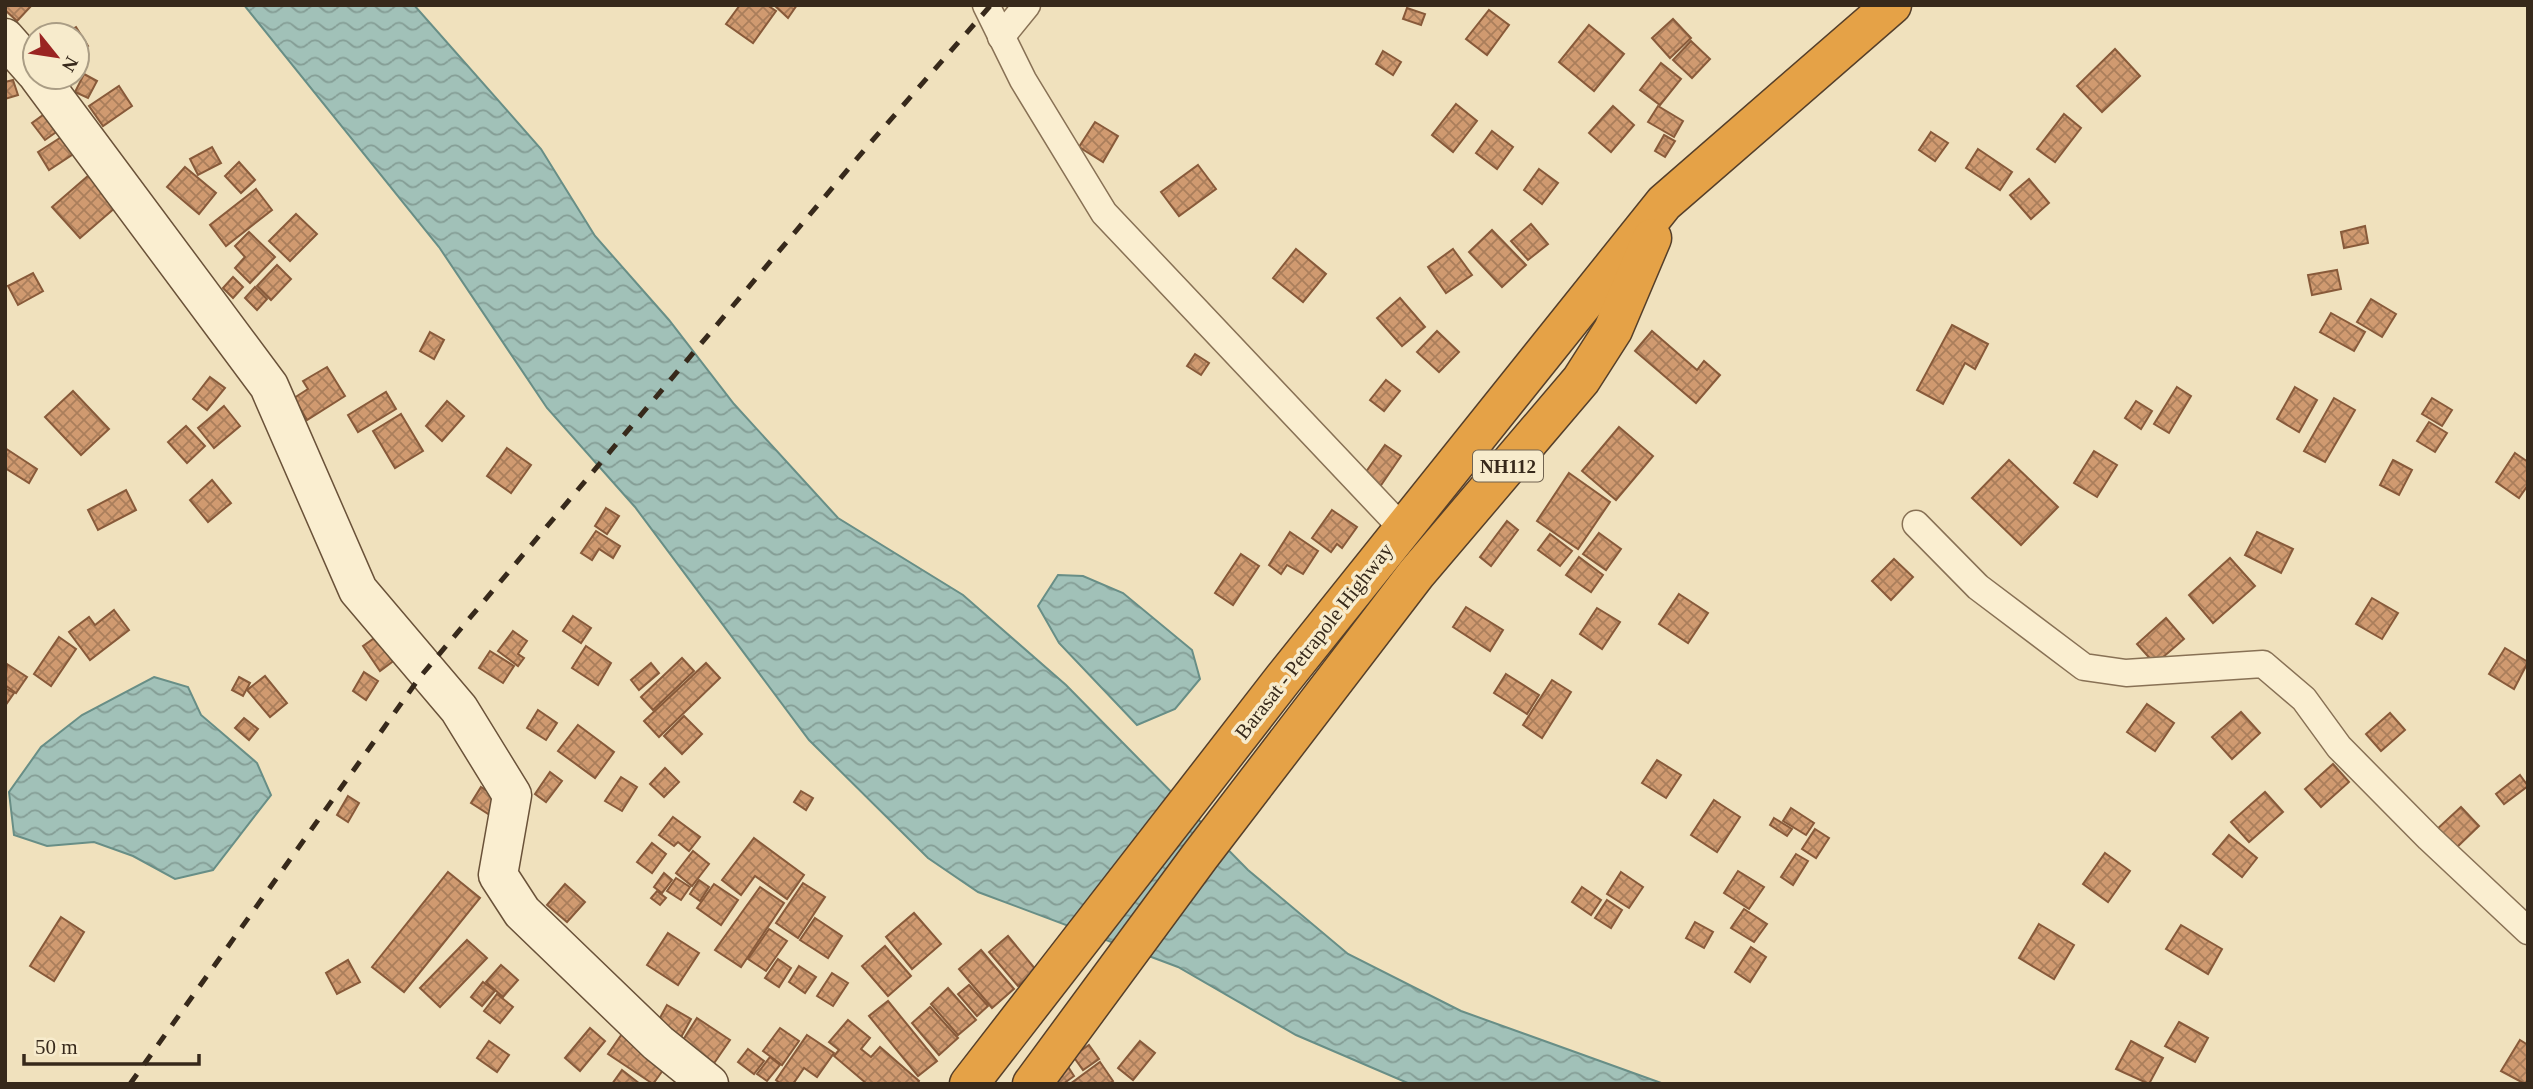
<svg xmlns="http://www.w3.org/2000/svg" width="2533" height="1089" font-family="Georgia,serif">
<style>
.water{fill:url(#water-waves);stroke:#688e86;stroke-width:2}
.building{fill:url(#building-cross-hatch);stroke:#885a3a;stroke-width:2}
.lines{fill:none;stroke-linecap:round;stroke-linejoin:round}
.street-casing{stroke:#887155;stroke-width:29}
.secondary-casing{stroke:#6a5239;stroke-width:41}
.highway-casing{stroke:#553f2a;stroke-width:41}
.street{stroke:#faeed0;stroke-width:26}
.secondary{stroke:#faeed0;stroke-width:38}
.highway{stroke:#e5a247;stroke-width:38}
.rail{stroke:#37291b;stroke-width:5;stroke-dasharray:12 12;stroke-linecap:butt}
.labels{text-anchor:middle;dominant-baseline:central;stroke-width:7;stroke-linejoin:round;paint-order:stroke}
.shield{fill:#f7ebcc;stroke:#716350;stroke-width:2}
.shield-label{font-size:19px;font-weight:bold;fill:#37291b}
.street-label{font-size:21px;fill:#37291b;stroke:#f7ebcc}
</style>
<defs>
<pattern id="water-waves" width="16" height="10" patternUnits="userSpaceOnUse" patternTransform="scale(1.75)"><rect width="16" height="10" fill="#a1c1b8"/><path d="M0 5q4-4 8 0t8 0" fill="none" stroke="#849d95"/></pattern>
<pattern id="building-cross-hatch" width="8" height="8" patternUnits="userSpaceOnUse" patternTransform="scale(1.75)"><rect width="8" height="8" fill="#d09a70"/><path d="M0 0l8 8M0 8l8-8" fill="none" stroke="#aa7e5b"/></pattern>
</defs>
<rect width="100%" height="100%" fill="#f0e1bd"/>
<g class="water">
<polygon points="244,5 414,5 541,149 595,236 669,320 734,404 838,518 963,595 1066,685 1248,870 1348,954 1461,1011 1664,1084 1410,1084 1296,1035 1178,967 978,892 928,858 809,740 635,507 547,408 439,247"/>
<polygon points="1058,575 1083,576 1123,593 1192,650 1200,679 1175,709 1137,725 1059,643 1038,606"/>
<polygon points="154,677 188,687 201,715 257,763 271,795 213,870 175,879 133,856 94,842 47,846 14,835 9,792 41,747 82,715"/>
</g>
<g class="building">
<polygon points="5,5 32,5 17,21 5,10"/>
<polygon points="740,5 767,5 776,11 753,43 726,24"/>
<polygon points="774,5 797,5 788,18"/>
<polygon points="1407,8 1425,14 1421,25 1403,19"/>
<polygon points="1489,10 1509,25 1487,55 1466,39"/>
<polygon points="1673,19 1691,38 1670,58 1652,38"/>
<polygon points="1589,25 1624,54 1594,91 1559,62"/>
<polygon points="76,27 88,46 77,53 77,35 63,35"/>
<polygon points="1691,41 1710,59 1692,78 1673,60"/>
<polygon points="2115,49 2140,76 2102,112 2077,86"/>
<polygon points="1383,51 1401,62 1393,75 1376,64"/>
<polygon points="1661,63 1681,79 1660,105 1640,90"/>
<polygon points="84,74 97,81 88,98 75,92"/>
<polygon points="13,80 18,95 5,99 5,82"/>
<polygon points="119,86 132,106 103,126 89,106"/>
<polygon points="1456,104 1477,121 1453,152 1432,135"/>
<polygon points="1613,106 1634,125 1611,152 1589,133"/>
<polygon points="1658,106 1683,121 1674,137 1648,122"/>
<polygon points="50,110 62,128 45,140 32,123"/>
<polygon points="2064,114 2081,128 2055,162 2037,149"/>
<polygon points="1095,122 1118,136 1103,162 1079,147"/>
<polygon points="1492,131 1513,147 1497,169 1476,153"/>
<polygon points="1931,132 1948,143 1935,161 1919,150"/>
<polygon points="66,134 78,151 49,170 38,152"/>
<polygon points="1664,135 1675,141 1665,157 1655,151"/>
<polygon points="212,147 221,163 198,175 190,159"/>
<polygon points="1978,149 2012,172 2000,190 1966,168"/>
<polygon points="239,162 255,180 241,193 225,176"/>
<polygon points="1198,165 1216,189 1179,216 1161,192"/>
<polygon points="185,167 216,193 199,214 167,187"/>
<polygon points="96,169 123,201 80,238 52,207"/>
<polygon points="1539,169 1558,183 1542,204 1524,190"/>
<polygon points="2029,179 2049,203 2031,219 2010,195"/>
<polygon points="256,189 272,210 226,246 210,225"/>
<polygon points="296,214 317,234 290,261 269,241"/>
<polygon points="1531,224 1548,244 1528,260 1511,241"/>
<polygon points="2365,226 2368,243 2344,248 2341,232"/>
<polygon points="1492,230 1526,265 1502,287 1469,252"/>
<polygon points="249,232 275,257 250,283 235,268 245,257 235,246"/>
<polygon points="1296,249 1326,274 1303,302 1273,278"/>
<polygon points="1453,249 1472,275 1446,293 1428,267"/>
<polygon points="277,265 291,279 271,300 257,286"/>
<polygon points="2337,270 2341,289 2312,295 2308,275"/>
<polygon points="33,273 43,291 18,305 8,286"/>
<polygon points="233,277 243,287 233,298 223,288"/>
<polygon points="255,287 267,299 257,310 245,298"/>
<polygon points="1400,298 1425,327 1402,346 1377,318"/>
<polygon points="2371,299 2396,314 2382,337 2357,322"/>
<polygon points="2331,313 2365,332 2354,351 2320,332"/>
<polygon points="1952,325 1988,344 1975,369 1965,363 1943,404 1917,390"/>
<polygon points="1437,331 1459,352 1439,372 1417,352"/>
<polygon points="1652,331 1697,370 1704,361 1720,375 1696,403 1635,351"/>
<polygon points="430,332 444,340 434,359 420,351"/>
<polygon points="1195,354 1209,363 1201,375 1187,366"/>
<polygon points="327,367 345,396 307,420 294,398 308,389 303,381"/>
<polygon points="210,377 225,388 207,410 193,399"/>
<polygon points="1386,380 1400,391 1384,411 1370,400"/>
<polygon points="2177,387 2191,396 2169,433 2154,424"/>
<polygon points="2295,387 2317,400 2299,432 2277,419"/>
<polygon points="73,391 109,429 81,455 45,417"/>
<polygon points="386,392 396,409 358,432 348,415"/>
<polygon points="2334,398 2355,410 2325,462 2304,451"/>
<polygon points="2432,398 2452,410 2442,426 2422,414"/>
<polygon points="447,401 464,416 442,441 426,426"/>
<polygon points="2136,401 2152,411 2141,429 2125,418"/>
<polygon points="224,406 240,426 214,448 198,428"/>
<polygon points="401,414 423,451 395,468 373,431"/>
<polygon points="2429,422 2447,433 2435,452 2417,441"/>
<polygon points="186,426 205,446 187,463 168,442"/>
<polygon points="1619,427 1653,456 1616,500 1582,471"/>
<polygon points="1385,445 1401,456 1377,491 1361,479"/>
<polygon points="5,448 37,469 29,483 5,468"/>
<polygon points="507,448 531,465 511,493 487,476"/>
<polygon points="2094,451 2117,465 2097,497 2074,483"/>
<polygon points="2515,453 2528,462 2528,485 2519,498 2496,482"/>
<polygon points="2009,460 2058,507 2021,545 1972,498"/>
<polygon points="2393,460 2412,470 2399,495 2380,485"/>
<polygon points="1569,473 1610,502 1578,549 1537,521"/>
<polygon points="212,480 231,503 208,522 190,500"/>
<polygon points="126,490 136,510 98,530 88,510"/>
<polygon points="606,508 619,516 607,534 595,526"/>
<polygon points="1332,510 1357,527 1342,548 1337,544 1331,552 1312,538"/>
<polygon points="1507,521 1518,530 1491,566 1480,557"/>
<polygon points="596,531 620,546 613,558 599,549 592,560 581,553"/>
<polygon points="1290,532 1318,551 1303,574 1287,565 1281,574 1269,565"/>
<polygon points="2257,532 2293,549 2281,573 2245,555"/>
<polygon points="1599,533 1621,549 1606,570 1583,554"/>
<polygon points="1550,534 1572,551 1560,566 1538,550"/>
<polygon points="1241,554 1259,566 1233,605 1215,593"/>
<polygon points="1579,557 1603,575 1591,592 1566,575"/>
<polygon points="2230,558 2255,586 2213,623 2189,595"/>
<polygon points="1894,559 1913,577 1891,600 1872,581"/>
<polygon points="1679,594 1708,613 1688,643 1659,624"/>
<polygon points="2372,598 2398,613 2382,639 2356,624"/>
<polygon points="1466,607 1503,630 1490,651 1453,627"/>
<polygon points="1597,608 1620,622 1602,649 1580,634"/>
<polygon points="114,610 129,630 90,660 69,632 89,617 95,625"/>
<polygon points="573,616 591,628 581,643 563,631"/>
<polygon points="2166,618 2184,639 2155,664 2137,644"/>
<polygon points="513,631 527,641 518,654 524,658 518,666 498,651"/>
<polygon points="383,632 400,656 380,671 363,646"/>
<polygon points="59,637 76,649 51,686 34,674"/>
<polygon points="586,646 611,663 598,685 572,668"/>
<polygon points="2505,648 2528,662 2514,689 2489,674"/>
<polygon points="490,651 514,666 503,683 479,668"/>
<polygon points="682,658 694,671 653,710 641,697"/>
<polygon points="651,663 659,673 639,690 631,680"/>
<polygon points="706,663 720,678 659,737 644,721"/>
<polygon points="7,664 27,677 16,693 5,685"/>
<polygon points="364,672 378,681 366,700 353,691"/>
<polygon points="1506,674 1539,695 1527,714 1494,693"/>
<polygon points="265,676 287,703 270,717 247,690"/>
<polygon points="239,677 250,683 243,696 232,690"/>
<polygon points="1552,680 1571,692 1542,738 1523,725"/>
<polygon points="5,688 14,693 5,706"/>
<polygon points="2147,704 2174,723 2155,751 2127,732"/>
<polygon points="538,710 557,723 546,740 527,728"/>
<polygon points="2241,712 2260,733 2232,759 2212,737"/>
<polygon points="2390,713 2405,730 2381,751 2366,734"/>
<polygon points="684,716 702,734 682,754 664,736"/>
<polygon points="244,718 258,729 249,740 235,728"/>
<polygon points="578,725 614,752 595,778 558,751"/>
<polygon points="1657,760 1681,775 1666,798 1642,783"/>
<polygon points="2333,764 2349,782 2321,807 2305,789"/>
<polygon points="665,768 679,782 664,797 650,784"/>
<polygon points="550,772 562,781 546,802 535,794"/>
<polygon points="2520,775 2528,786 2504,804 2496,794"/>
<polygon points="621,777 637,787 622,811 605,801"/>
<polygon points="481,787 503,801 493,817 471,803"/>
<polygon points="801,791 813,798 806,810 794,802"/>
<polygon points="2265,792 2283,812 2249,842 2231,822"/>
<polygon points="348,796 359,803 348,822 337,815"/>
<polygon points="1714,800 1740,817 1717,852 1691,835"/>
<polygon points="2461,807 2479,826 2454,850 2436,830"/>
<polygon points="1791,808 1814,823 1806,835 1783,821"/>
<polygon points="673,817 700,837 689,851 678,842 674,846 659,835"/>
<polygon points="1774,818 1792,829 1787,836 1770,825"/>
<polygon points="1815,829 1829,838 1816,858 1802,849"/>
<polygon points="2229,835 2257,858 2242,877 2213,854"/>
<polygon points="754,838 804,875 787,899 755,876 741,895 722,880"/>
<polygon points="652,843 666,854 652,873 637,862"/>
<polygon points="693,851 709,864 692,886 676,873"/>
<polygon points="2105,853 2130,871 2108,902 2083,884"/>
<polygon points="1796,854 1808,861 1793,885 1781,877"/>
<polygon points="1738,871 1764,887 1749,909 1724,893"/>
<polygon points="448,872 480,898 404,992 372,967"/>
<polygon points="1621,872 1643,887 1629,908 1607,894"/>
<polygon points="664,873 672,880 662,893 654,887"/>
<polygon points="676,878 690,887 681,900 667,891"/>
<polygon points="699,880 709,887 700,901 690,894"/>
<polygon points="803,883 825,897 798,938 776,923"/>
<polygon points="565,884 585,902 567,922 547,905"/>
<polygon points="714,884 738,900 721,925 697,908"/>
<polygon points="760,887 784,903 741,967 715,950"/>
<polygon points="1582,887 1601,900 1591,915 1572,902"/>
<polygon points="657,891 666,898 660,905 651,898"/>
<polygon points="1607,900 1622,910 1611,928 1595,918"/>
<polygon points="1744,909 1767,924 1754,942 1731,928"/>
<polygon points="914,913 941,944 912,969 886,937"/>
<polygon points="61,917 84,932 54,981 30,966"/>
<polygon points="815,918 842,936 828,958 800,940"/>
<polygon points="1695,922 1713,932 1704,948 1686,938"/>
<polygon points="2039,924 2074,945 2054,979 2019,958"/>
<polygon points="2181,925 2222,949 2208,974 2166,949"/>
<polygon points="769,929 787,941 766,971 748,959"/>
<polygon points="668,933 699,953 678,985 647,965"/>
<polygon points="1008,936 1036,970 1018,986 989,952"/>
<polygon points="467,940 487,958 440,1007 420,988"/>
<polygon points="885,946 911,976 888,996 862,966"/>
<polygon points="1751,947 1766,957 1750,982 1735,972"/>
<polygon points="981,950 1014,989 992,1008 959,969"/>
<polygon points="778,959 791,968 779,987 765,978"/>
<polygon points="348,960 360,982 337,994 326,973"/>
<polygon points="501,965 518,980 503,997 486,982"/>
<polygon points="799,966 816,977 805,993 789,982"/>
<polygon points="832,973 848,983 833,1006 817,996"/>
<polygon points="483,982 495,991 482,1006 471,997"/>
<polygon points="969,985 988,1006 977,1016 958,994"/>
<polygon points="948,988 976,1020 958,1035 931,1004"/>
<polygon points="497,994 513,1007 500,1023 484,1011"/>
<polygon points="888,1001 937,1061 918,1076 869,1016"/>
<polygon points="667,1005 691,1019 680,1039 656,1025"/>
<polygon points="930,1007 958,1038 939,1055 912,1023"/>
<polygon points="697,1018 730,1040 708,1072 676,1051"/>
<polygon points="848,1020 870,1038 861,1049 871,1057 880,1047 919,1081 917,1084 867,1084 834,1056 839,1050 829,1042"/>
<polygon points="2179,1022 2208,1038 2195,1062 2165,1046"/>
<polygon points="590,1028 605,1041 580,1071 565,1058"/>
<polygon points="780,1028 799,1041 782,1065 763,1051"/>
<polygon points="622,1034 666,1066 653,1084 608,1054"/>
<polygon points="807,1035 834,1053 817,1077 804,1068 793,1084 781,1084 776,1080"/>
<polygon points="2520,1040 2528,1045 2528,1079 2525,1084 2501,1071"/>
<polygon points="489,1041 509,1055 497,1072 477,1058"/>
<polygon points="1140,1041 1155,1053 1133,1080 1118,1068"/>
<polygon points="2131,1041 2163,1058 2149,1084 2116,1069"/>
<polygon points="1089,1045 1099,1059 1083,1070 1073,1056"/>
<polygon points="748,1049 764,1061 754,1074 738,1062"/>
<polygon points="770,1057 780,1065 767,1081 757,1074"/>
<polygon points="1065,1062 1074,1076 1063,1084 1053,1084"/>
<polygon points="1100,1062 1113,1081 1109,1084 1070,1084"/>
<polygon points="622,1070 640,1084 612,1084"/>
</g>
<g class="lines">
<g class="street-casing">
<g id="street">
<polyline points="986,5 1023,80 1104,213 1403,529"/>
<polyline points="1001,37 1027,5"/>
<polyline points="1916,524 1978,587 2084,667 2126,673 2263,664 2304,699 2339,747 2429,838 2528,931"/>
</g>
</g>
<g class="secondary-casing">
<g id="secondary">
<polyline points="5,38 35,72"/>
<polyline points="39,77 269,386 358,590 459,709 512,795 498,875 522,912 658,1043 709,1084"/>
</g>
</g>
<g class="highway-casing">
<g id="highway">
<polyline points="969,1084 1283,679 1664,203 1892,5"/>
<polyline points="1032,1084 1200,856 1416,574 1581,380 1613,330 1652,238"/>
</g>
</g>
<use href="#street" class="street"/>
<use href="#secondary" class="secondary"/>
<use href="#highway" class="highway"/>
<polyline class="rail" points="130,1084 420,677 871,142 991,5"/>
</g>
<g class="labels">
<rect class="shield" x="1473" y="450.5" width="70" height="31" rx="5"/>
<g class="shield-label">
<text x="1508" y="466">NH112</text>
</g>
<g class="street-label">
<text transform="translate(1314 641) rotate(-52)">Barasat - Petrapole Highway</text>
</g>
</g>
<rect width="2533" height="1089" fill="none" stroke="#37291b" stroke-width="14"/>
<g transform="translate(56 56) rotate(120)"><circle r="33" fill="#f7ebcc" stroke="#aa9d85" stroke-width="2"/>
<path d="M0-5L12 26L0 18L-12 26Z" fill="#9a2422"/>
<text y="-10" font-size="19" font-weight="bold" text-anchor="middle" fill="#37291b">N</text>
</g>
<path d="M24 1054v10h175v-10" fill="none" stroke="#37291b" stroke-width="3.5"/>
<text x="35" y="1054" font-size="21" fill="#37291b" stroke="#f7ebcc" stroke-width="5" paint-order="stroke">50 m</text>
</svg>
